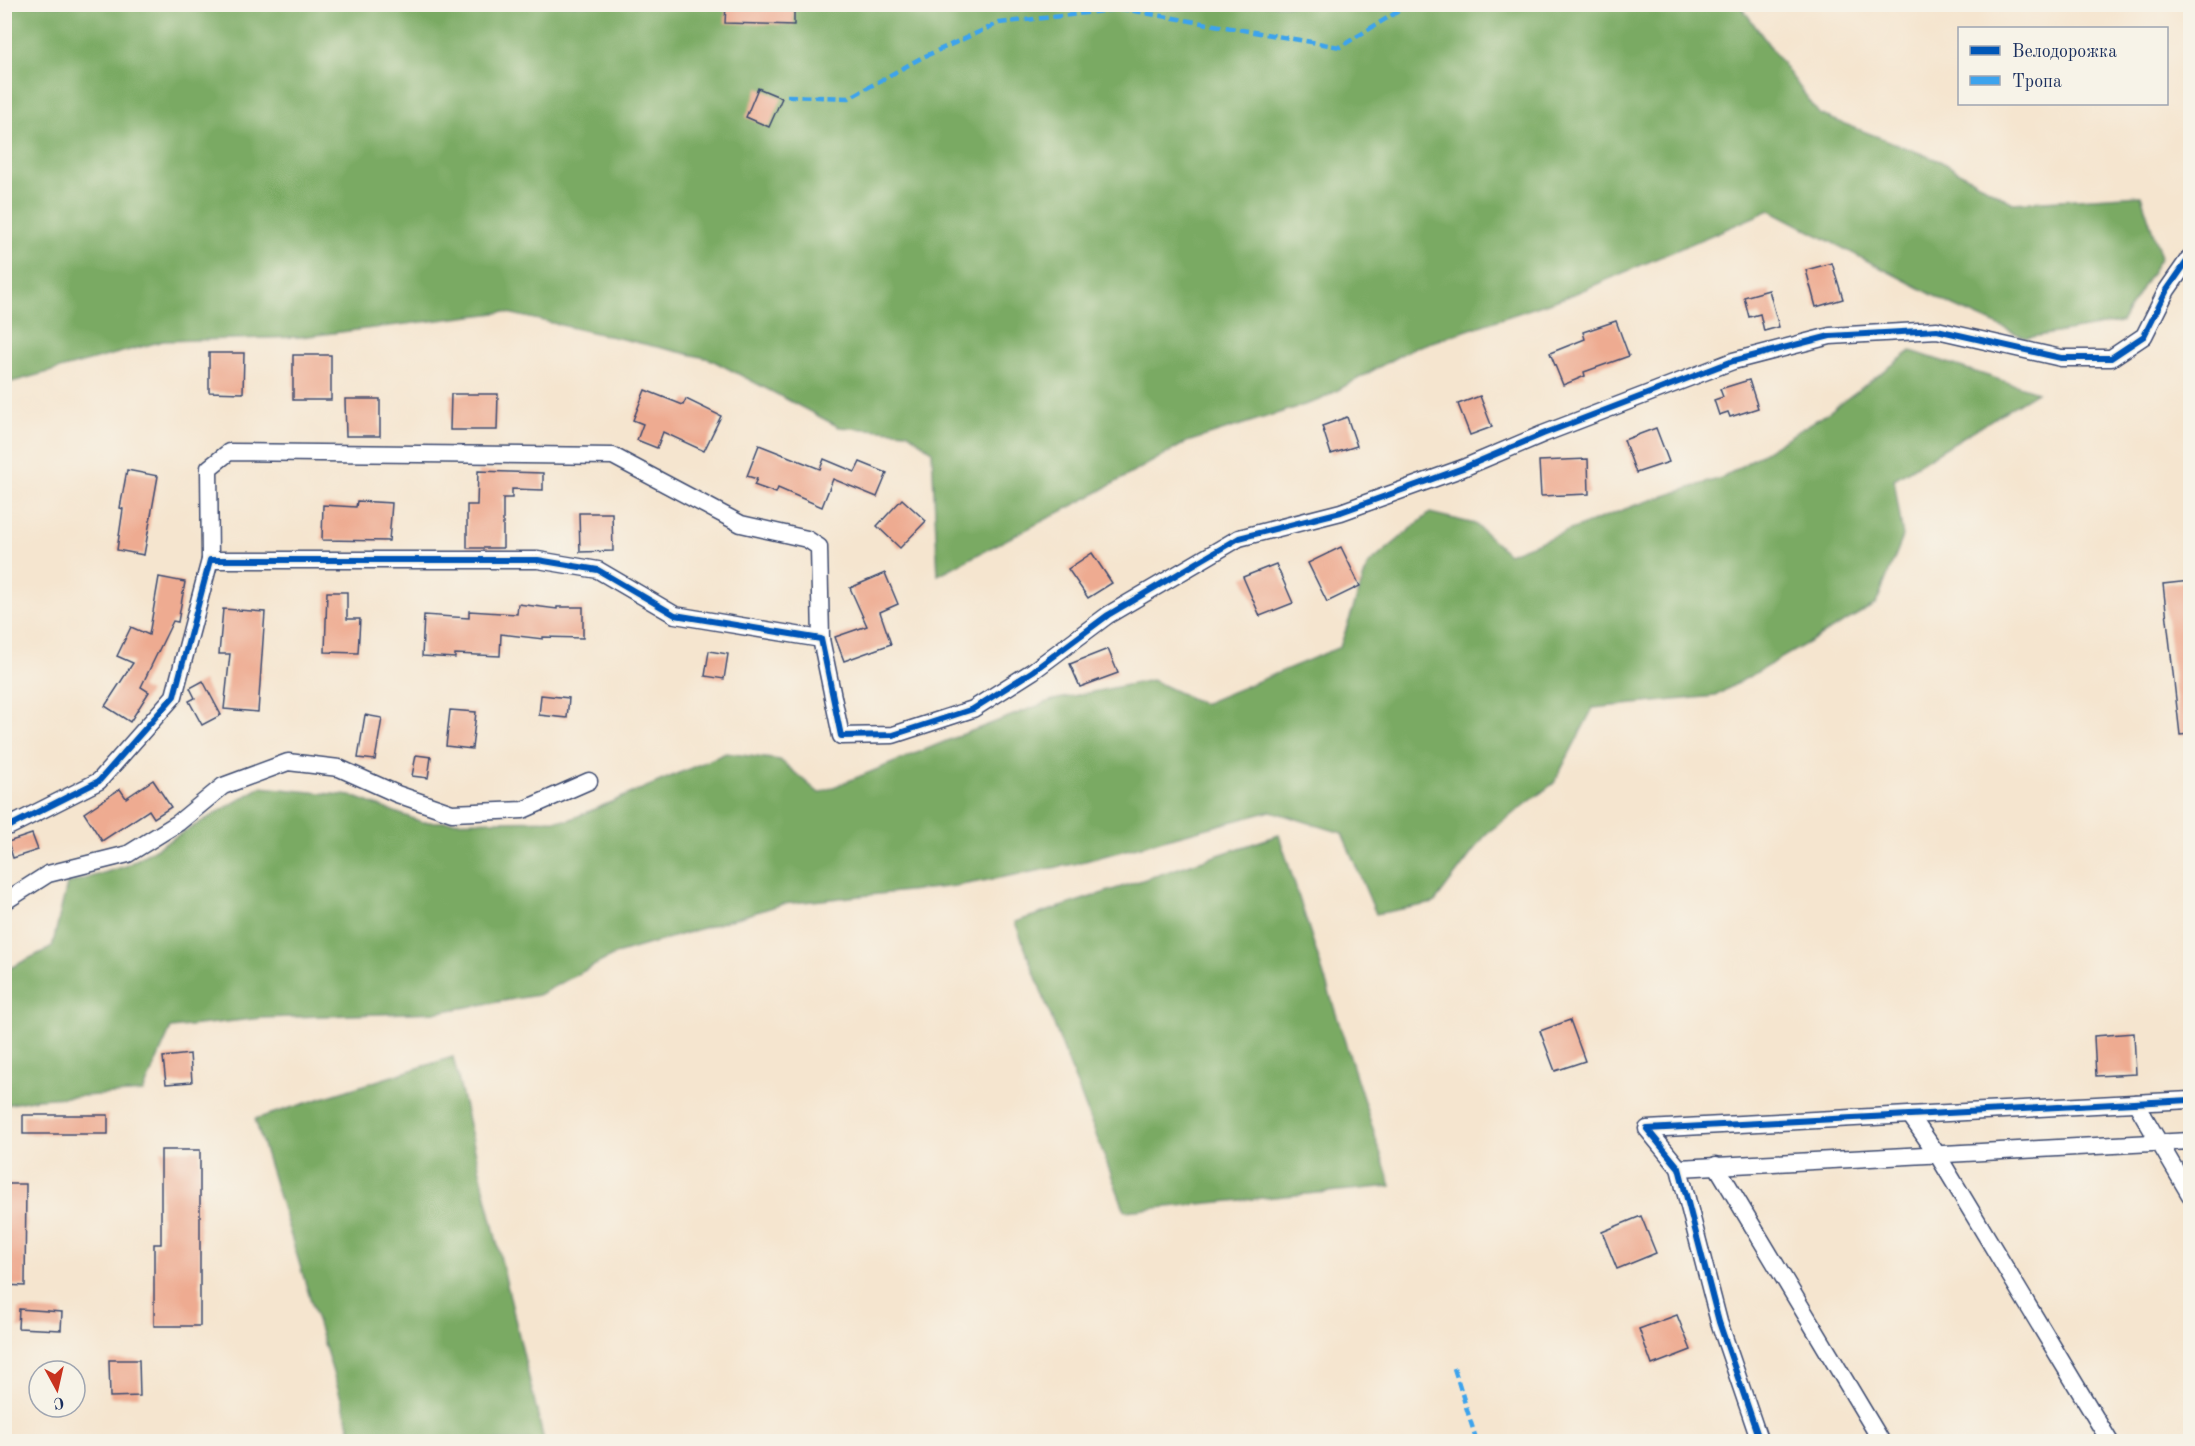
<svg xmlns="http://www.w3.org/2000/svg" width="2195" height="1446" font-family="'Old Standard TT',serif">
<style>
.forest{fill:#7aaa64;stroke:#4a6c61;stroke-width:1.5}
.building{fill:#eeab91}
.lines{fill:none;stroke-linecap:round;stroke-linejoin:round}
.minor-casing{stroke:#3c4a6f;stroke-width:19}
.minor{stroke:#fff;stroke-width:16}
.quiet{stroke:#3da3ed;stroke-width:4.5;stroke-dasharray:9 4.5;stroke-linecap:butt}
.cycleway-casing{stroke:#f7f3e8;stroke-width:10}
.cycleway{stroke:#0057b8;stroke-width:6}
</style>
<rect width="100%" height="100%" fill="#f7f3e8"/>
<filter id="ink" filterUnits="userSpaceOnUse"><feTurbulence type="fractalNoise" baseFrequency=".0167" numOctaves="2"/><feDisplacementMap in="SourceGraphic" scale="12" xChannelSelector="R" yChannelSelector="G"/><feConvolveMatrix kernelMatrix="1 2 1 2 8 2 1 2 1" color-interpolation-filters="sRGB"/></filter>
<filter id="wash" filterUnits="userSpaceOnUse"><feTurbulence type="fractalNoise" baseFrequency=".008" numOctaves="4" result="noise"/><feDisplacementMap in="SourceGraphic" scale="24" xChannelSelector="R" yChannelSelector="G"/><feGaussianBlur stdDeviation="1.35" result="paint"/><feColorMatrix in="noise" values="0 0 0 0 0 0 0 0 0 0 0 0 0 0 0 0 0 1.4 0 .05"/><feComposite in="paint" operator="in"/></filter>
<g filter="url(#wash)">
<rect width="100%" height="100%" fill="#f5e5cf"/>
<g class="forest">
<polygon points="4,5 1740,5 1819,114 1940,161 2013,203 2141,195 2161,257 2121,322 2026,338 1954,306 1770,210 1569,296 1411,349 1320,400 1187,442 1091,496 938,575 932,451 907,432 839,427 710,359 504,312 300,337 163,341 8,383 5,382"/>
<polygon points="1911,351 2037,392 1894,479 1903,537 1876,604 1715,696 1593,708 1554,783 1487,833 1434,903 1376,914 1342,833 1271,811 1074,864 956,886 783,904 616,954 538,995 438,1012 262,1018 171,1028 143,1092 37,1099 5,1105 4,971 52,947 67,884 126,866 261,787 352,796 422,822 569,820 726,753 780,760 819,793 961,735 1053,700 1152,680 1203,704 1340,647 1368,565 1430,513 1475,524 1508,554 1633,506 1724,477 1826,414"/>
<polygon points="1279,835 1391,1186 1125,1211 1015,922"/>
<polygon points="453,1057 544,1441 354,1441 255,1119"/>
</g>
<g id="blocks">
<g class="building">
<polygon points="726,4 794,5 794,25 725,23"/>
<polygon points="758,88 782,98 769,127 746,117"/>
<polygon points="1832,263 1843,299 1816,307 1806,270"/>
<polygon points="1769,290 1779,327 1764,331 1760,314 1749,317 1744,297"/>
<polygon points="1616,321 1629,356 1584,372 1585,376 1563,385 1550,353 1585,339 1583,332"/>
<polygon points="209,353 244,353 243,393 209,392"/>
<rect x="293" y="355" width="38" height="45"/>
<polygon points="1749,380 1758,408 1730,417 1728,412 1719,415 1714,400 1723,397 1720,389"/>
<polygon points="645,390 683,405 686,399 721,416 704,451 663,432 657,448 637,440 643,424 633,420"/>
<polygon points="451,394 498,394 497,430 450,430"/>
<polygon points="1480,396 1492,427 1470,435 1458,404"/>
<polygon points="345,399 380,399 380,436 346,436"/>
<polygon points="1347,417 1357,446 1331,454 1322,426"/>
<polygon points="1656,428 1669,462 1636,473 1624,440"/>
<polygon points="759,445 820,469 824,459 855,472 860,462 887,473 877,497 833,479 822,507 778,488 776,493 754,485 757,479 747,476"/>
<polygon points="1588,459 1589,494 1541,496 1539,461"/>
<polygon points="127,470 158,476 144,555 117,550 123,509 120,508"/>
<polygon points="478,471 543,473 543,490 512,489 512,498 503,498 503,548 467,548 467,505 477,505"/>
<polygon points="902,499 926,521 900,548 877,526"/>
<polygon points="357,501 392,503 389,541 322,540 323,505 356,507"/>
<polygon points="579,513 612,513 613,551 580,552"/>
<polygon points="1341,547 1360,586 1327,602 1308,563"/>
<polygon points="1092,553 1112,583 1088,598 1068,569"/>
<polygon points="1276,564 1293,603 1260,616 1243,577"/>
<polygon points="885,573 898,604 880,612 891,644 844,661 835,637 867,626 850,588"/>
<polygon points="159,577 185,582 178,622 173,621 141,687 149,692 130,722 105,706 133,663 117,656 131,627 149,635"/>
<polygon points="2190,581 2190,734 2180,735 2163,584"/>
<polygon points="327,592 347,592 347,619 360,619 358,653 325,652"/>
<polygon points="518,604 557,609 557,607 583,607 583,638 543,637 543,639 501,634 500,656 455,654 455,658 422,656 424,615 469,618 469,611 517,614"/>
<polygon points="223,609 265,612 258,712 224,709 230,654 219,654"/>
<polygon points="1108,649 1118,673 1080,687 1070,664"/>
<polygon points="709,651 728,654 724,679 705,676"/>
<polygon points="203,681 221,715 202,725 189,701 195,698 190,688"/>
<polygon points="541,695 569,698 567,718 539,715"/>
<polygon points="450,710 476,712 472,749 446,746"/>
<polygon points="365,715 382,718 375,760 358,758"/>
<polygon points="416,755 431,757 428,778 412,776"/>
<polygon points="153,780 171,807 154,818 149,810 102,841 84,813 120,789 126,798"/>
<polygon points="32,834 38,850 13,858 8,842"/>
<polygon points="1570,1020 1585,1061 1555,1071 1540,1031"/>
<polygon points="2134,1033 2136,1074 2096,1076 2094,1036"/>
<polygon points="190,1054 192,1082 166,1084 163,1057"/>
<rect x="23" y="1115" width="85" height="19"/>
<polygon points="161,1150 200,1150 200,1326 154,1326 154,1244 161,1244"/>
<polygon points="4,1184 26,1184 25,1286 4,1285"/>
<polygon points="1641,1216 1656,1253 1617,1269 1602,1232"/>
<polygon points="19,1309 62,1312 61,1330 18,1328"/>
<polygon points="1677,1315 1691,1350 1652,1365 1639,1329"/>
<polygon points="109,1360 139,1360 140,1396 110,1397"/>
</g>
</g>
</g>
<g filter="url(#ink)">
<use href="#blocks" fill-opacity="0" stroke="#3c4a6f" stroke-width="1.5"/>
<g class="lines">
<g class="minor-casing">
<g id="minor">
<polyline points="210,560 209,468 229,452 613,456 741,524 807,539 819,547 821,639"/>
<polyline points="4,826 10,826 99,781 174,696 210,560 538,560 598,570 675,615 821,639 841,736 893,735 973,709 1033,671 1108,615 1239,538 1341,512 1463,468 1543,434 1733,361 1830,336 1937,330 2061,358 2111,358 2144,336 2167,290 2190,257"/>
<polyline points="4,902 48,874 128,854 178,823 223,786 288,762 339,768 397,794 452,813 523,810 589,781"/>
<polyline points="2136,1103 2190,1195"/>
<polyline points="1910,1115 1937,1154 2110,1442"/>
<polyline points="1716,1165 1882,1442"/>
<polyline points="1679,1168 2190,1141"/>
<polyline points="1760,1442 1719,1322 1679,1168 1647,1129 2190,1100"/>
</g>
</g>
<use href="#minor" class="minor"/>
<g class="quiet">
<polyline points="787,96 849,98 921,58 999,23 1122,9 1340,47 1410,4"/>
<polyline points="1454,1368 1477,1442"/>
</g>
<g class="cycleway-casing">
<g id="cycleway">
<polyline points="4,826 10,826 99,781 174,696 210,560 538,560 598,570 675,615 821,639 841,736 893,735 973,709 1033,671 1108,615 1239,538 1341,512 1463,468 1543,434 1733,361 1830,336 1937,330 2061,358 2111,358 2144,336 2167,290 2190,257"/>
<polyline points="1760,1442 1719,1322 1679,1168 1647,1129 2190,1100"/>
</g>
</g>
<use href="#cycleway" class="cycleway"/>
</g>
</g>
<rect width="2195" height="1446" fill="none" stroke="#f7f3e8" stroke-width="24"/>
<rect x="1958" y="27" width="210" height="78" fill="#f7f3e8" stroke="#9fa5b1" stroke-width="1.5"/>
<rect x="1970" y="46" width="30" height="9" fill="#0057b8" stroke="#9fa5b1" stroke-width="1.5"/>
<text x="2012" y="57" font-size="18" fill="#1b2f5e">Велодорожка</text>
<rect x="1970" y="76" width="30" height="9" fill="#3da3ed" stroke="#9fa5b1" stroke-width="1.5"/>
<text x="2012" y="87" font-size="18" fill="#1b2f5e">Тропа</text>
<g transform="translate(57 1389) rotate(172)"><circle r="28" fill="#f7f3e8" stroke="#9fa5b1" stroke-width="1.5"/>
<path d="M0-4.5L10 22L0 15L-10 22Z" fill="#c8321e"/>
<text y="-9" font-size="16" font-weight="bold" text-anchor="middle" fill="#1b2f5e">С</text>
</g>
</svg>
